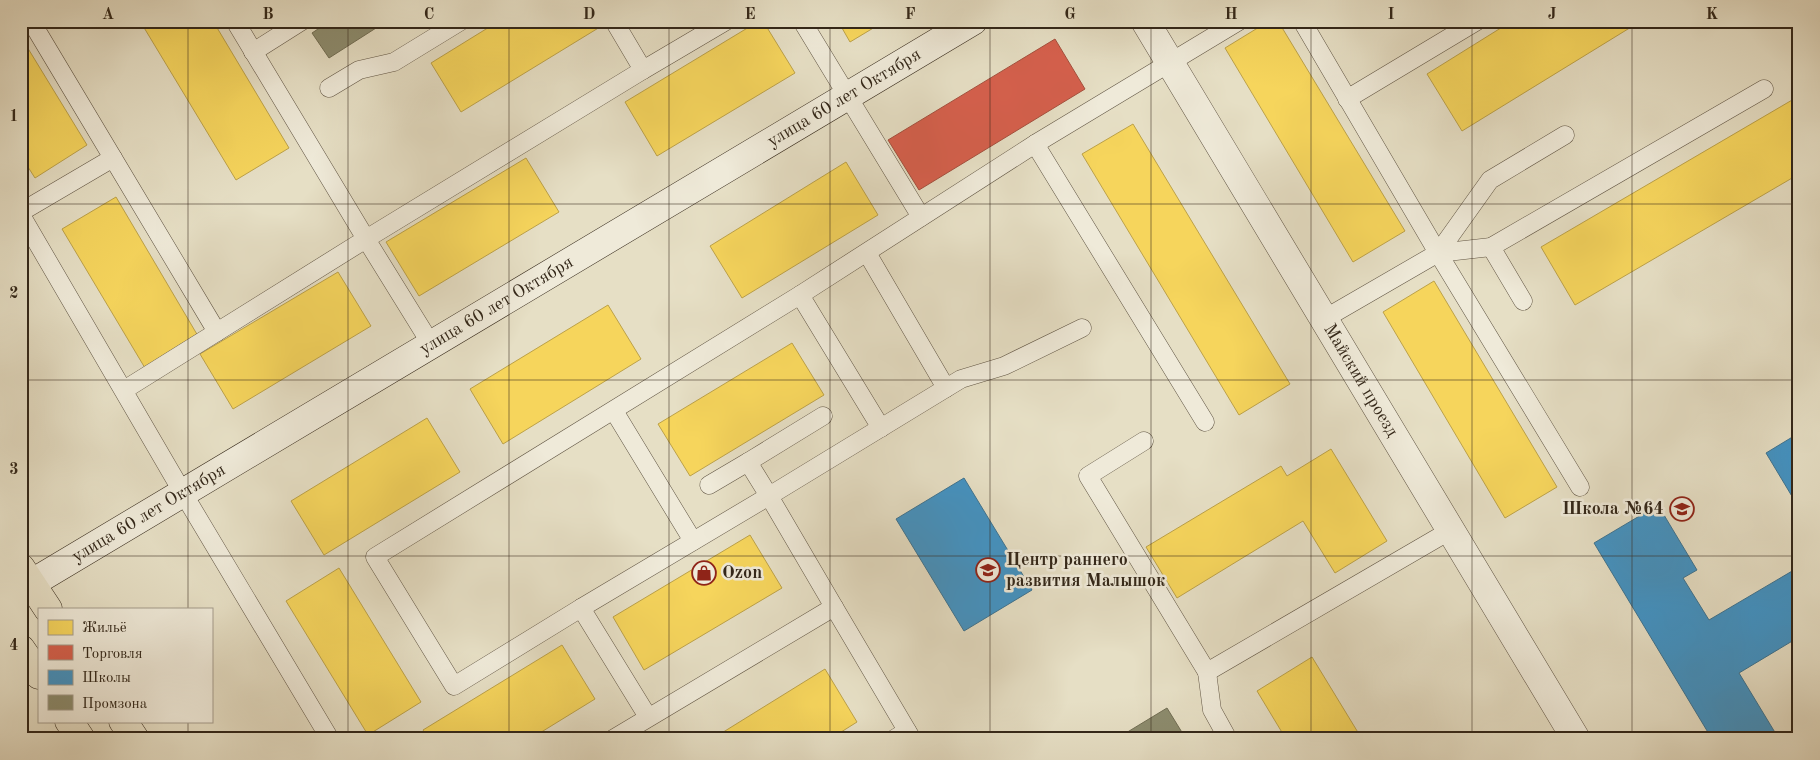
<svg xmlns="http://www.w3.org/2000/svg" width="1820" height="760" font-family="'Old Standard TT',serif">
<style>
.homes{fill:#f6d55c;stroke:#bca148}
.shops{fill:#d6604d;stroke:#a54f3d}
.schools{fill:#4393c3;stroke:#3e7390}
.industry{fill:#8c8c6e;stroke:#716e54}
.lines{fill:none;stroke-linecap:round;stroke-linejoin:round}
.lane-casing{stroke:#605544;stroke-width:19}
.street-casing{stroke:#605544;stroke-width:29}
.secondary-casing{stroke:#332719;stroke-width:29}
.primary-casing{stroke:#332719;stroke-width:29}
.lane{stroke:#efead9;stroke-width:18}
.street{stroke:#efead9;stroke-width:28}
.secondary{stroke:#efead9;stroke-width:28}
.primary{stroke:#e6dfc5;stroke-width:28}
.grid{fill:none;stroke:#332719;stroke-width:1;stroke-opacity:0.55}
.labels{text-anchor:middle;dominant-baseline:central;stroke-width:5;stroke-linejoin:round;paint-order:stroke}
.street-label{font-size:18px;fill:#332719;stroke:#efead9}
.poi-label{font-size:18px;font-weight:bold;fill:#332719;stroke:#efead9;text-anchor:start}
.neatline{fill:none;stroke:#332719;stroke-width:2}
.grid-label{font-size:16px;text-anchor:middle;font-weight:bold;fill:#332719}
</style>
<rect width="100%" height="100%" fill="#e6dfc5"/>
<filter id="stains"><feTurbulence type="fractalNoise" baseFrequency=".004" numOctaves="4"/><feColorMatrix values="0 0 0 0 .2 0 0 0 0 .09 0 0 0 0 .02 0 0 0 .5 -.17"/></filter>
<radialGradient id="worn" r=".72"><stop offset=".6" stop-color="#630" stop-opacity="0"/><stop offset="1" stop-color="#630" stop-opacity=".3"/></radialGradient>
<g class="homes">
<polygon points="140,21 213,21 289,148 236,180"/>
<polygon points="499,21 596,21 600,27 461,112 431,63"/>
<polygon points="759,21 763,21 795,73 657,156 625,102"/>
<polygon points="838,21 885,21 850,42"/>
<polygon points="1269,21 1278,21 1405,231 1353,262 1225,48"/>
<polygon points="1512,21 1641,21 1462,131 1427,74"/>
<polygon points="21,37 87,145 35,178 21,156"/>
<polygon points="1799,96 1799,174 1575,305 1541,247"/>
<polygon points="1133,124 1290,384 1239,415 1082,154"/>
<polygon points="526,158 559,212 419,296 386,242"/>
<polygon points="846,162 878,215 742,298 710,246"/>
<polygon points="116,197 198,336 145,368 62,229"/>
<polygon points="338,272 371,326 233,409 200,354"/>
<polygon points="1434,281 1557,487 1505,518 1383,312"/>
<polygon points="608,305 641,359 503,444 470,389"/>
<polygon points="792,343 824,395 690,476 658,424"/>
<polygon points="427,418 460,472 324,555 291,501"/>
<polygon points="1331,449 1387,541 1335,573 1303,521 1177,598 1146,547 1281,466 1287,476"/>
<polygon points="750,535 782,588 644,670 613,617"/>
<polygon points="339,568 421,702 368,735 286,601"/>
<polygon points="562,645 595,699 530,739 429,739 423,730"/>
<polygon points="1312,657 1362,739 1286,739 1257,691"/>
<polygon points="825,669 857,722 830,739 712,739"/>
</g>
<g class="shops">
<polygon points="1055,39 1085,89 919,190 888,140"/>
<polygon points="21,379 28,389 21,393"/>
</g>
<g class="schools">
<polygon points="1799,433 1799,508 1766,453"/>
<polygon points="964,478 1032,590 964,631 896,519"/>
<polygon points="1658,505 1697,570 1683,578 1709,620 1799,567 1799,637 1739,673 1779,739 1712,739 1594,543"/>
</g>
<g class="industry">
<polygon points="330,21 387,21 329,58 312,33"/>
<polygon points="1167,708 1183,734 1176,739 1116,739"/>
</g>
<g class="lines">
<g class="lane-casing">
<g id="lane">
<polyline points="31,21 217,332"/>
<polyline points="802,21 921,217"/>
<polyline points="1302,21 1438,253 1491,247 1764,89"/>
<polyline points="253,52 302,21"/>
<polyline points="643,70 726,21"/>
<polyline points="329,88 359,70 394,62 461,21"/>
<polyline points="1347,99 1477,21"/>
<polyline points="1035,144 1205,422"/>
<polyline points="21,212 113,158"/>
<polyline points="21,215 183,493 330,739"/>
<polyline points="1491,247 1523,301"/>
<polyline points="867,253 946,388"/>
<polyline points="1438,253 1490,180 1565,135"/>
<polyline points="800,295 881,428"/>
<polyline points="1324,319 1438,253 1580,487"/>
<polyline points="431,344 366,239 643,70 614,21"/>
<polyline points="124,390 366,239 235,21"/>
<polyline points="614,411 693,541"/>
<polyline points="1144,441 1088,476 1207,672 1451,530"/>
<polyline points="709,485 748,462"/>
<polyline points="834,607 769,496 961,379 1004,366 1082,328"/>
<polyline points="581,608 769,496 748,462 823,416"/>
<polyline points="1207,672 1212,710 1228,739"/>
<polyline points="648,717 581,608 454,686 375,557 800,295 1035,144 1239,21"/>
<polyline points="613,739 834,607 912,739"/>
<polyline points="894,739 907,731"/>
</g>
</g>
<g class="street-casing">
<g id="street">
<path id="s1" d="M1145 21 1576 739"/>
</g>
</g>
<g class="secondary-casing">
<g id="secondary">
<path id="s2" d="M32 583 973 21"/>
</g>
</g>
<g class="primary-casing">
<g id="primary">
<polyline points="21,568 48,609"/>
<polyline points="21,649 39,675"/>
<polyline points="69,721 81,739"/>
<polyline points="123,721 135,739"/>
</g>
</g>
<use href="#lane" class="lane"/>
<use href="#street" class="street"/>
<use href="#secondary" class="secondary"/>
<use href="#primary" class="primary"/>
</g>
<path class="grid" d="M188 21V609M348 21V739M509 21V739M669 21V739M830 21V739M990 21V739M1151 21V739M1311 21V739M1472 21V739M1632 21V739M21 204H1799M21 380H1799M21 556H1799M188 721V739"/>
<defs>
<g id="school-ring" transform="scale(1.25)"><circle r="9.5" fill="#efead9" stroke="#8f2418" stroke-width="1.5"/><path d="M0-5L7-2L0 1L-7-2ZM-4 1L0 2.5L4 1V4Q0 6-4 4Z" fill="#8f2418"/></g>
<g id="shop-ring" transform="scale(1.25)"><circle r="9.5" fill="#efead9" stroke="#8f2418" stroke-width="1.5"/><path d="M-5-2.5h2.3a2.7 3.5 0 0 1 5.4 0H5L5.5 6h-11ZM-1.5-2.5h3a1.5 2.3 0 0 0-3 0Z" fill="#8f2418"/></g>
</defs>
<g fill-rule="evenodd">
<use href="#school-ring" x="1682" y="509"/>
<use href="#school-ring" x="988" y="570"/>
<use href="#shop-ring" x="704" y="573"/>
</g>
<g class="labels">
<g class="street-label">
<text stroke="none"><textPath href="#s2" startOffset="946">улица 60 лет Октября</textPath></text>
<text stroke="none"><textPath href="#s2" startOffset="541">улица 60 лет Октября</textPath></text>
<text stroke="none"><textPath href="#s1" startOffset="419">Майский проезд</textPath></text>
<text stroke="none"><textPath href="#s2" startOffset="136">улица 60 лет Октября</textPath></text>
</g>
<g class="poi-label">
<text x="1664" y="509" text-anchor="end">Школа №64</text>
<text x="1006" y="560">Центр раннего<tspan x="1006" dy="21">развития Малышок</tspan></text>
<text x="722" y="573">Ozon</text>
</g>
</g>
<rect width="1820" height="760" fill="none" stroke="#e6dfc5" stroke-width="55"/>
<rect x="38" y="608" width="175" height="115" fill="#efead9" stroke="#a49c8c"/>
<rect x="48" y="620" width="25" height="15" fill="#f6d55c" stroke="#a49c8c"/>
<text x="82" y="632" font-size="15" fill="#332719">Жильё</text>
<rect x="48" y="645" width="25" height="15" fill="#d6604d" stroke="#a49c8c"/>
<text x="82" y="658" font-size="15" fill="#332719">Торговля</text>
<rect x="48" y="670" width="25" height="15" fill="#4393c3" stroke="#a49c8c"/>
<text x="82" y="682" font-size="15" fill="#332719">Школы</text>
<rect x="48" y="695" width="25" height="15" fill="#8c8c6e" stroke="#a49c8c"/>
<text x="82" y="708" font-size="15" fill="#332719">Промзона</text>
<rect x="28" y="28" width="1764" height="704" class="neatline"/>
<g class="grid-label">
<text x="108" y="19">A</text>
<text x="268" y="19">B</text>
<text x="429" y="19">C</text>
<text x="589" y="19">D</text>
<text x="750" y="19">E</text>
<text x="910" y="19">F</text>
<text x="1070" y="19">G</text>
<text x="1231" y="19">H</text>
<text x="1391" y="19">I</text>
<text x="1552" y="19">J</text>
<text x="1712" y="19">K</text>
<text x="14" y="121">1</text>
<text x="14" y="298">2</text>
<text x="14" y="474">3</text>
<text x="14" y="650">4</text>
</g>
<rect width="100%" height="100%" filter="url(#stains)"/>
<rect width="100%" height="100%" fill="url(#worn)"/>
</svg>
